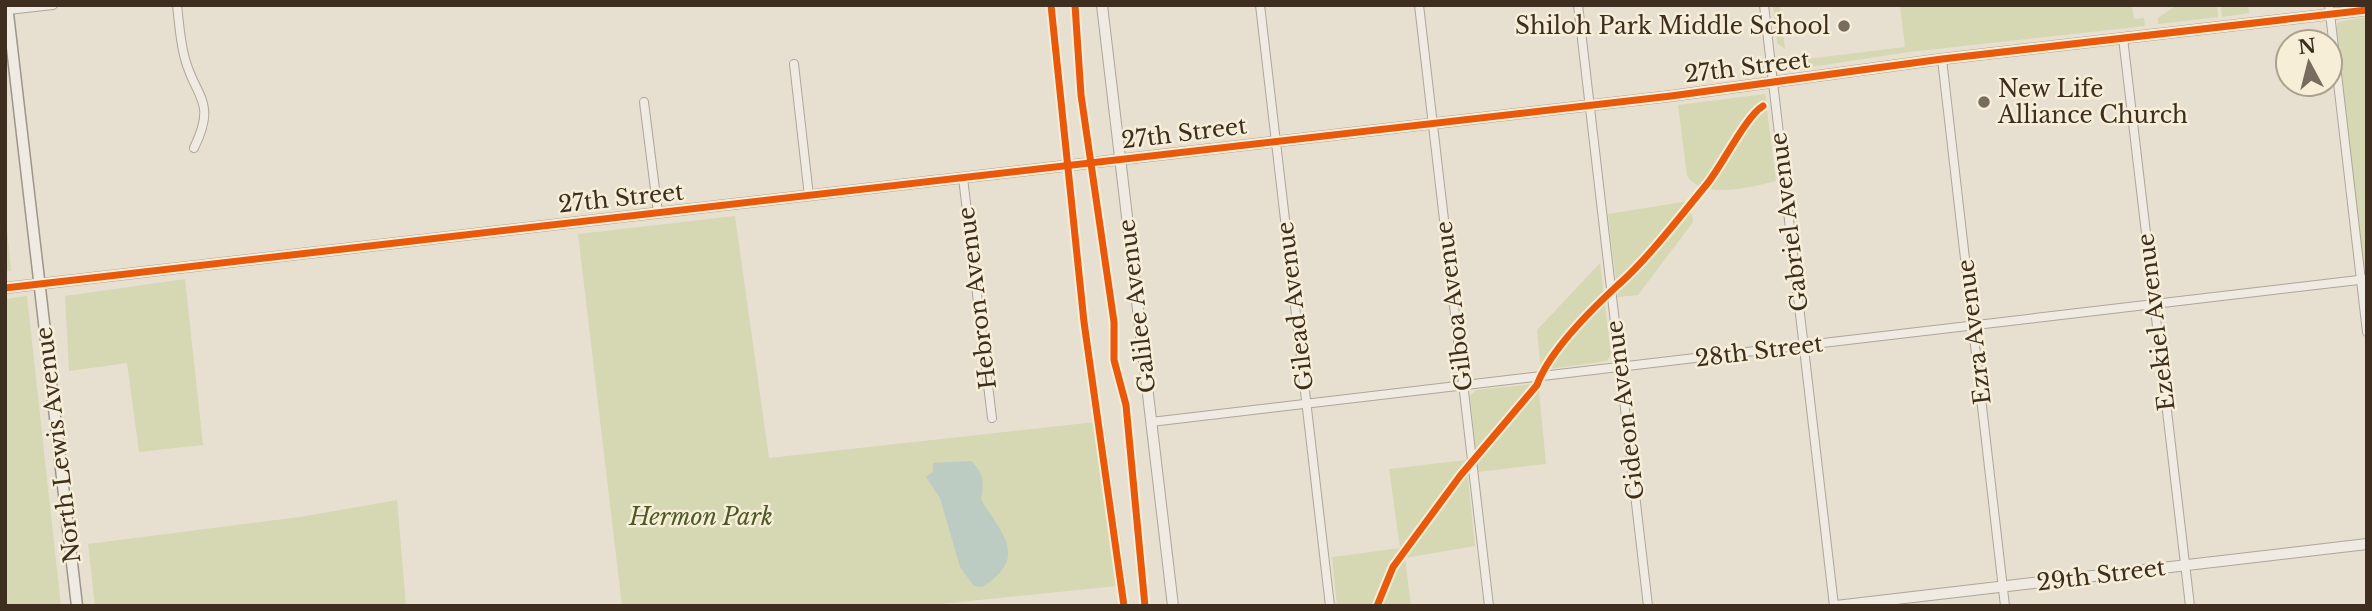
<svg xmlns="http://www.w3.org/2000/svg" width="2372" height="611" font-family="'Libre Baskerville',serif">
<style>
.green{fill:#d6d7b3}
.water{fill:#bcccc2}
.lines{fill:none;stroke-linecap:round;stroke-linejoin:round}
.minor-casing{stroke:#ada599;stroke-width:10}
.tertiary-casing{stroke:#ada599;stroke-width:12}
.secondary-casing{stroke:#9c958a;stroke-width:13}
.minor{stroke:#efebe3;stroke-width:8}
.tertiary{stroke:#efebe3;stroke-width:10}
.secondary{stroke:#efebe3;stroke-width:10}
.cycleway-casing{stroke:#f7eed8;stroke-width:11}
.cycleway{stroke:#e8590c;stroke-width:7}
.poi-dot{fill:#786c5e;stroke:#f7eed8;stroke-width:2.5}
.labels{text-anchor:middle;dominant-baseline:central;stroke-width:5;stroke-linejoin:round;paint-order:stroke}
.poi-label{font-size:23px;fill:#3d2e20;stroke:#f7eed8;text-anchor:end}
.street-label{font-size:23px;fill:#3d2e20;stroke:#f7eed8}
.park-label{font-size:23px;font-style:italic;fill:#4d5a26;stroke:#f7eed8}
</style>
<rect width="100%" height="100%" fill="#e7e0d1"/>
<g class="green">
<polygon points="1773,5 1780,5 1785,49 1777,43"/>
<polygon points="1900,5 2132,5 2134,19 2144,18 2145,26 1909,52 1791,70 1790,61 1905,47"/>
<polygon points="2177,5 2217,5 2218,17 2158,24 2158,18"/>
<polygon points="2221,5 2248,5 2249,13 2222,17"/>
<polygon points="2367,17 2367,270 2363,264 2336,30 2338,22"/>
<path d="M1765 94 1776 181C1752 187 1703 200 1687 176L1678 105Z"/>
<polygon points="1689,201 1693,222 1638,295 1618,297 1608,214"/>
<polygon points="5,207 11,271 5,271"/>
<polygon points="735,216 769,458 1104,421 1127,585 921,606 622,606 578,234"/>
<polygon points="1600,263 1611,355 1607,361 1541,370 1537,330"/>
<polygon points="185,279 203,445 139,452 127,363 69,371 65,296"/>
<polygon points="27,296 61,606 5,606 5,299"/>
<polygon points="1532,384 1539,391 1546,464 1478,472 1470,396 1476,390"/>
<polygon points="1466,460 1475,546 1405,558 1411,606 1337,606 1332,557 1400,548 1389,469"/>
<polygon points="397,500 406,606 95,606 88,544 300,517"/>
</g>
<path class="water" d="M971 461C985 475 984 482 981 500 1004 536 1028 558 982 587L974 586 960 567 940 498 926 477 933 472V463Z"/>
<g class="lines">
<g class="minor-casing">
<g id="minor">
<path d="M177 5C179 22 180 39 184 55 194 98 218 99 194 148"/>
<polyline points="1260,5 1330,606"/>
<polyline points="1419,5 1489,606"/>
<polyline points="1578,5 1648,606"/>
<polyline points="1764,5 1834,606"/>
<polyline points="2329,5 2367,332"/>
<polyline points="8,10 53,5"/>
<polyline points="2123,38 2190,606"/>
<polyline points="1942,59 2005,606"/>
<polyline points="794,64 809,196"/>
<polyline points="644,102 658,213"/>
<polyline points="963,178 992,418"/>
<polyline points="1151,422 2367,279"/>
</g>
</g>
<g class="tertiary-casing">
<g id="tertiary">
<polyline points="1102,5 1173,606"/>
<polyline points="5,288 1671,96 1942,59 2367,10"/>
<polyline points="1836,606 2367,544"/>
</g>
</g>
<g class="secondary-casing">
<polyline id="secondary" points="7,5 77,606"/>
</g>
<use href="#minor" class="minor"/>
<use href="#tertiary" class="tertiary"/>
<use href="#secondary" class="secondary"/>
<g class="cycleway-casing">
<g id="cycleway">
<polyline points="1051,5 1084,322 1124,606"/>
<polyline points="1075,5 1081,95 1114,322 1114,360 1126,405 1145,606"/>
<polyline points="5,288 1671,96 1942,59 2367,10"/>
<path d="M1377 606 1393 567 1460 476 1537 385C1549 352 1592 309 1618 285 1647 260 1682 214 1707 184 1723 164 1746 116 1763 106"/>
</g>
</g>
<use href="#cycleway" class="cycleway"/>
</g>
<g class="poi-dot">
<circle cx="1844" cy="26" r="7"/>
<circle cx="1984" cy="102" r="7"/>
</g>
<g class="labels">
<g class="poi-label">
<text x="1830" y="26">Shiloh Park Middle School</text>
<text x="1998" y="89" text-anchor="start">New Life<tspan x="1998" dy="26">Alliance Church</tspan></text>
</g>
<g class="street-label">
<text transform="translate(1747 67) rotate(-7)">27th Street</text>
<text transform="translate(1184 133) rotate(-7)">27th Street</text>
<text transform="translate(621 198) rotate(-6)">27th Street</text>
<text transform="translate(1789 222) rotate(-97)">Gabriel Avenue</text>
<text transform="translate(977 298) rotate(-97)">Hebron Avenue</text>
<text transform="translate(1137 306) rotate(-97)">Galilee Avenue</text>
<text transform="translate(1295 306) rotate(-97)">Gilead Avenue</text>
<text transform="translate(1454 306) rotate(-97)">Gilboa Avenue</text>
<text transform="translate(2156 322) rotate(-97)">Ezekiel Avenue</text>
<text transform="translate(1974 332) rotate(-97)">Ezra Avenue</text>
<text transform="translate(1759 351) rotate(-7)">28th Street</text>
<text transform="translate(1625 410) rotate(-97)">Gideon Avenue</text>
<text transform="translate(58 445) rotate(-97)">North Lewis Avenue</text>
<text transform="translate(2101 575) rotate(-7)">29th Street</text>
</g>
<g class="park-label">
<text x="701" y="517">Hermon Park</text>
</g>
</g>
<rect width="2372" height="611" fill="none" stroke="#3d2e20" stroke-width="14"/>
<g transform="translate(2309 63) rotate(353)"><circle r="33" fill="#f7eed8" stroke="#ada18e" stroke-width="2"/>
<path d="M0-5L12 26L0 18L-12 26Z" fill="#786c5e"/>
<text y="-10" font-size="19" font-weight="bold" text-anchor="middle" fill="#3d2e20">N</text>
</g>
</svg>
